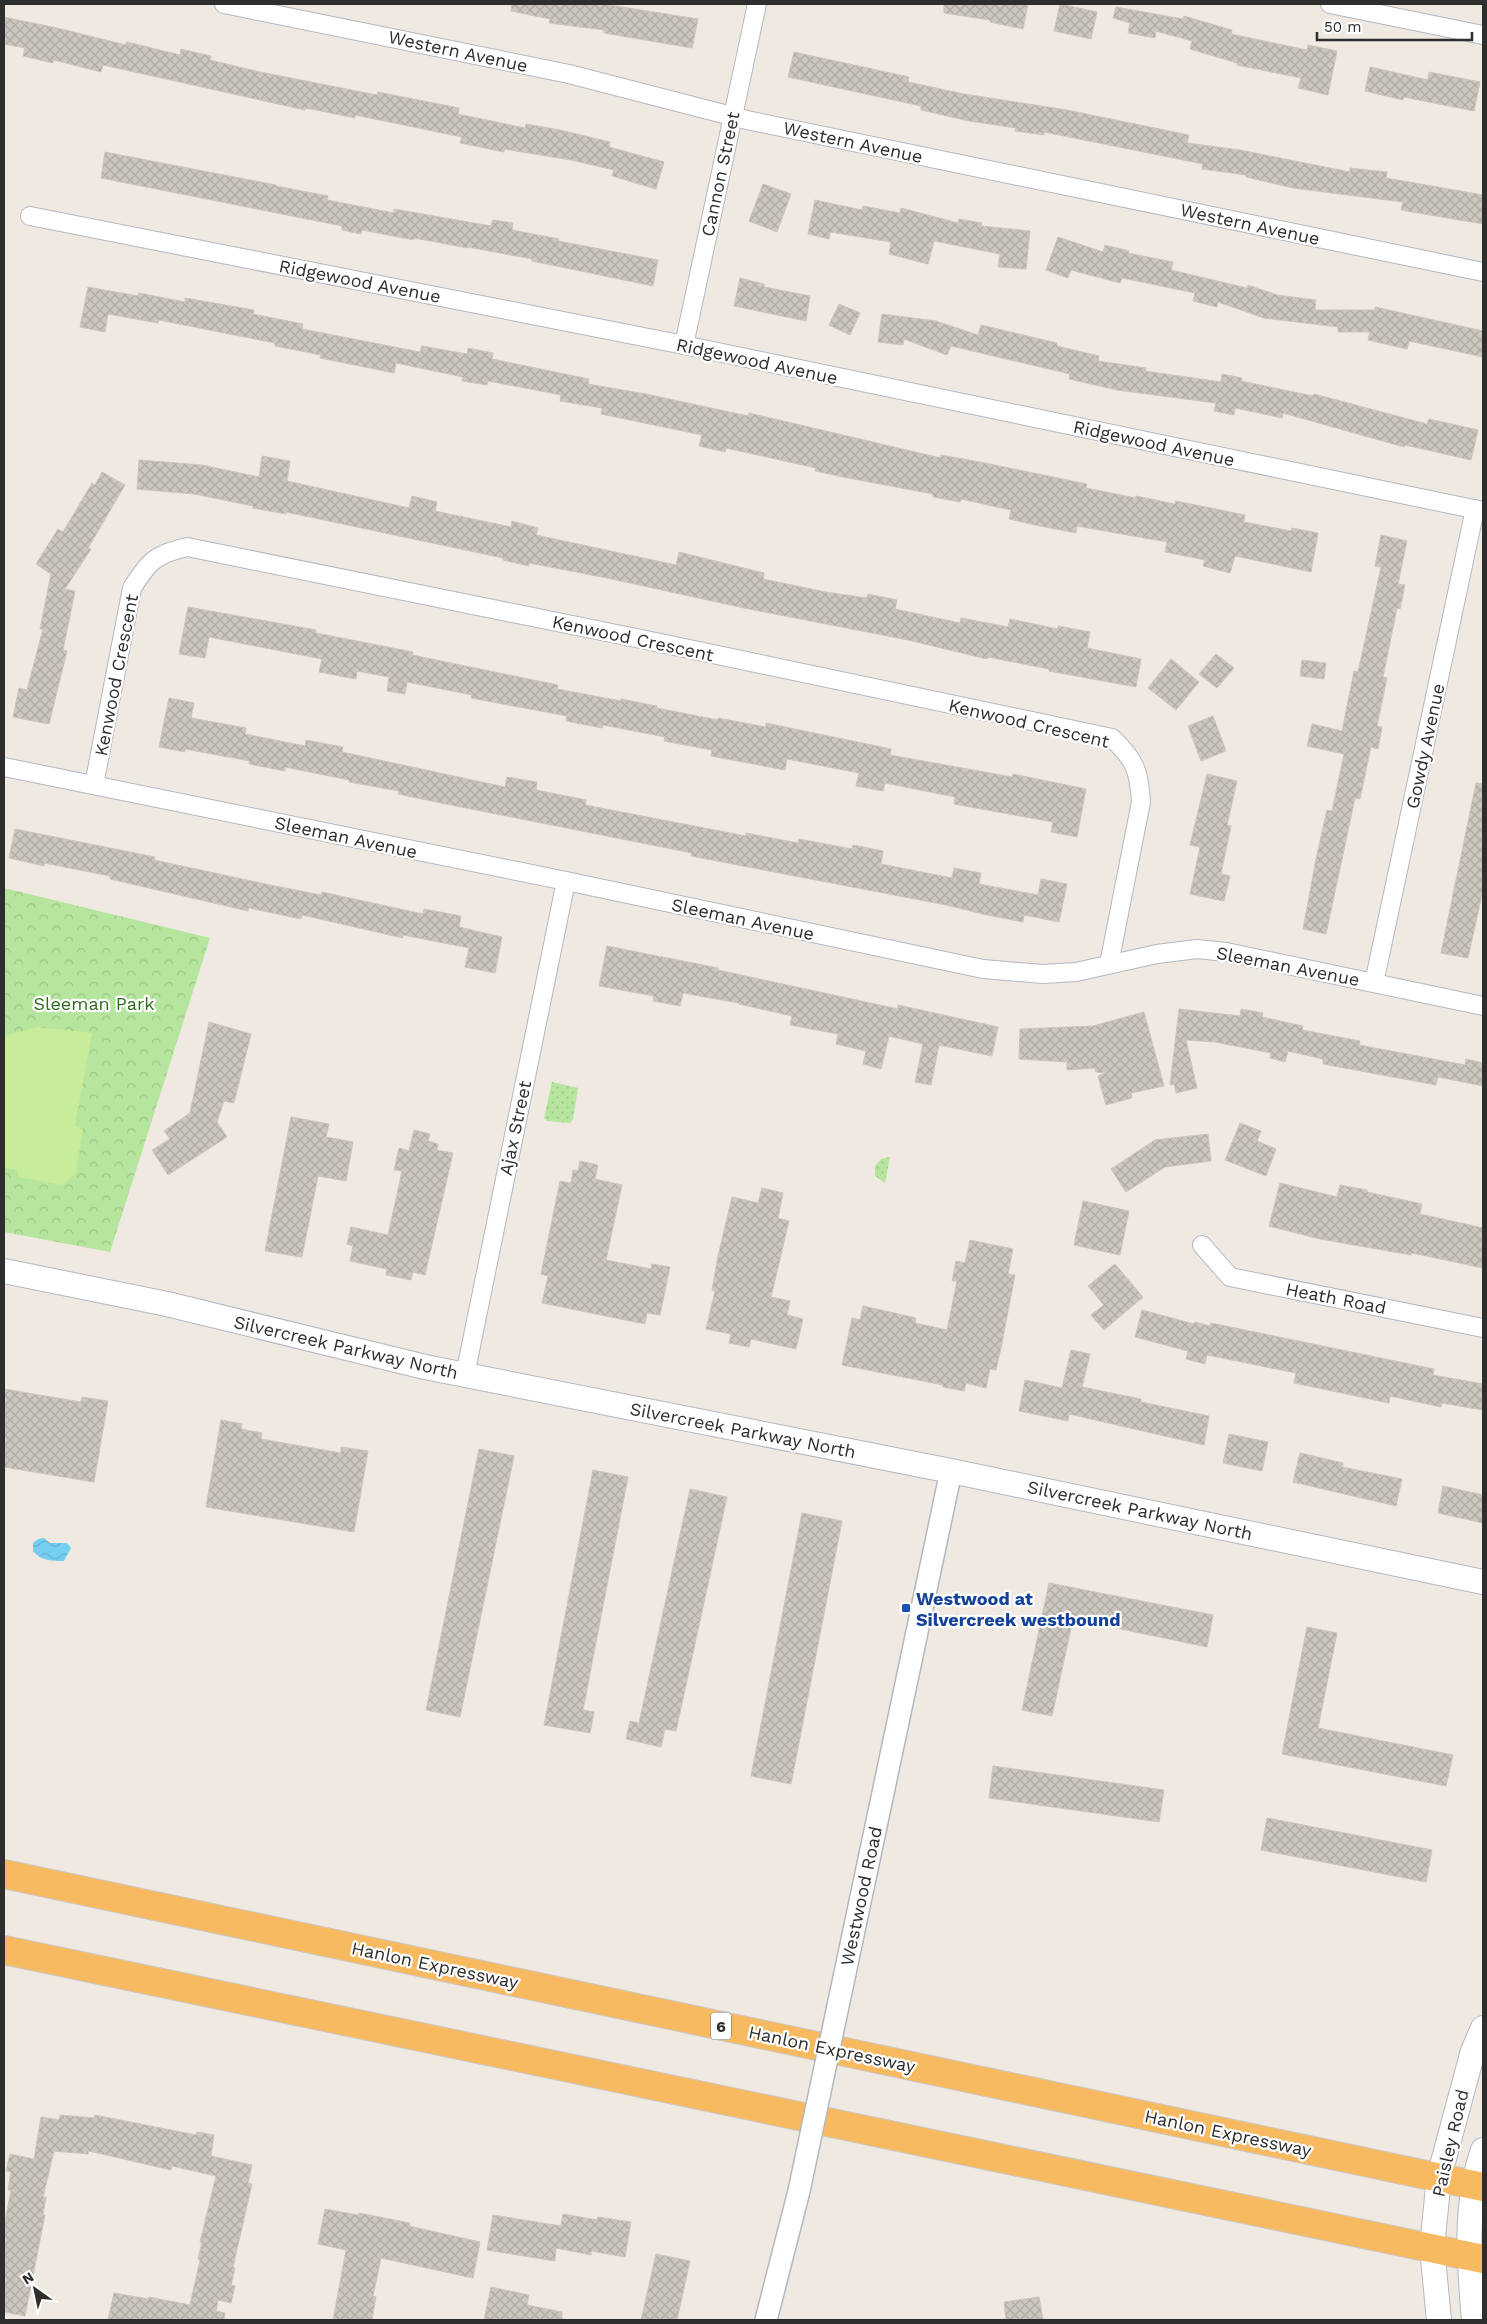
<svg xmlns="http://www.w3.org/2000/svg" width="1487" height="2324" font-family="'Work Sans',sans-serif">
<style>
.grass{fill:url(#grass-dots)}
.park{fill:url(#park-crowns)}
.pitch{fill:#c9ec9a}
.water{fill:url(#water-waves)}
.building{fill:url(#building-cross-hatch);stroke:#cbc5ba}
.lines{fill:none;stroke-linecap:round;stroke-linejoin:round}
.minor-casing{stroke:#b4b7c1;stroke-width:20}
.tertiary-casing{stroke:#b4b7c1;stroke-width:24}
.secondary-casing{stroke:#b4b7c1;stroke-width:26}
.trunk-casing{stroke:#c9c9c9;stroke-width:30}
.minor{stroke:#fff;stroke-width:18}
.tertiary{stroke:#fff;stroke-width:21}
.secondary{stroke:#fff;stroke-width:24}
.trunk{stroke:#f8ba60;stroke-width:28}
.tertiary-bridge-casing{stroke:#b4b7c1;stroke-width:24;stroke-linecap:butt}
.tertiary-bridge{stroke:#fff;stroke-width:21}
.transit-dot{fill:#1a4fb4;stroke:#fff;stroke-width:2}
.labels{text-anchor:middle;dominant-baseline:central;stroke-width:4.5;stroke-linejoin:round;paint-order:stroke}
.shield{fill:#fff;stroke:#6d6d6d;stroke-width:1}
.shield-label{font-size:16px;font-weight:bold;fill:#2e2e2e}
.street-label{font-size:18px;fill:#2e2e2e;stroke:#fff}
.park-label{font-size:18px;fill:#2c6e1b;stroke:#fff}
.transit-label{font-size:18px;font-weight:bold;fill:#164399;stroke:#fff;text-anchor:start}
</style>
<defs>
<pattern id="grass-dots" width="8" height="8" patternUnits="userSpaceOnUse" patternTransform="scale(1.25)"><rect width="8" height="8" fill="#b6e59e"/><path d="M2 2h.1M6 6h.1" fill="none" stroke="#9dc588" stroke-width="1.8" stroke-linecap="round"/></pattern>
<pattern id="park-crowns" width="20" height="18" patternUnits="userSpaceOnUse" patternTransform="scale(1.25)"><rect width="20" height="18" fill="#b6e59e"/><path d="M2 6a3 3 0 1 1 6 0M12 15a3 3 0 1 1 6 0" fill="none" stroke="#9dc588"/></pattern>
<pattern id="water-waves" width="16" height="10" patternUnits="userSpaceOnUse" patternTransform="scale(1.25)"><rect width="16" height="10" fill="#75cff0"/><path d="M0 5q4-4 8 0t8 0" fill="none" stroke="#66b2ce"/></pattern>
<pattern id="building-cross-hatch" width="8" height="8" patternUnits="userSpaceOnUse" patternTransform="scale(1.25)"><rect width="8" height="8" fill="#cbc7bf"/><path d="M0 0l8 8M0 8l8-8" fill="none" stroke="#afaba4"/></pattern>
</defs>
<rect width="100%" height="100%" fill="#efe9e1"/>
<g class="grass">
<polygon points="552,1082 578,1088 573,1119 570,1123 547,1121 544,1118"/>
<polygon points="890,1157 885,1183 875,1176 875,1166 881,1159"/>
</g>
<polygon class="park" points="4,888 210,938 110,1252 4,1232"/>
<polygon class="pitch" points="38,1027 92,1033 75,1126 83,1129 76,1173 62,1185 19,1177 17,1170 4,1168 4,1036"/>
<path class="water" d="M44 1538 50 1543H67L71 1548 64 1561C52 1561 41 1561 33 1551V1543L38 1539Z"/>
<g class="building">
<polygon points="512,4 603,4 698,19 692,48 604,33 604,30 549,23 550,19 511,11"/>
<polygon points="944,4 1028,4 1023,29 990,22 990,20 944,13"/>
<polygon points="1060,4 1097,12 1091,39 1054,31"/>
<polygon points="1116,7 1183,19 1184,16 1232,30 1231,34 1307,50 1308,45 1337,51 1328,95 1298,88 1301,78 1237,65 1237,63 1190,49 1192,41 1156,31 1155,38 1128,33 1130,23 1113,18"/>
<polygon points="4,17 57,28 126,45 127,42 180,55 181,49 211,56 210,60 260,72 377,95 378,92 459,108 458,114 525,128 526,124 560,130 610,142 609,147 664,162 656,189 612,176 614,170 571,160 504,149 504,152 460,143 462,137 355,115 355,118 306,108 305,110 103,65 101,72 54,60 53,63 23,56 25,48 4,44"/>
<polygon points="794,52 909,77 908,82 964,94 1067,110 1189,135 1187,143 1240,150 1350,172 1350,168 1387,172 1386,178 1483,195 1483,224 1401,210 1403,202 1293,188 1246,177 1246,175 1202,169 1203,164 1139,151 1044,132 1044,135 1015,131 1016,128 969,121 921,110 921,106 788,77"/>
<polygon points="1370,67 1428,80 1429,72 1480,82 1474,111 1404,97 1403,100 1365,91"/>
<polygon points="105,152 276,185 276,186 328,196 327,200 394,213 394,209 491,226 493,220 513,223 512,230 559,239 558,241 658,260 653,286 532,261 532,259 468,247 468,248 414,238 414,240 362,230 361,234 342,230 342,226 101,178"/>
<polygon points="763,184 791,194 777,232 749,221"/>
<polygon points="815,200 862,210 863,206 900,213 901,208 958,223 959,219 982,223 981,226 1030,231 1026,269 998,267 1000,254 934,241 928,264 889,254 891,242 830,232 829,239 808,234"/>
<polygon points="1058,237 1103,252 1105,245 1129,251 1128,253 1173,262 1171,270 1247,288 1248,285 1277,295 1316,300 1315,310 1375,310 1375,307 1483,331 1483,357 1409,341 1407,349 1368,340 1370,332 1338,332 1338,327 1264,318 1218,302 1217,307 1193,301 1195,293 1122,278 1120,283 1071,270 1068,278 1046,270"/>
<polygon points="740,278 764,284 764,287 810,296 806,321 734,306"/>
<polygon points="88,287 138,296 139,293 185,302 185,298 254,310 253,314 303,324 302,329 420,352 422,346 467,354 468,348 493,353 492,359 589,379 588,384 646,394 748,416 749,413 941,458 941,455 980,462 1087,484 1086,488 1136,498 1136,496 1175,504 1176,501 1245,515 1244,522 1291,531 1292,528 1318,533 1311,572 1235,556 1230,573 1203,566 1205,560 1165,552 1167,542 1077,526 1076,533 1035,525 1009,519 1011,510 961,499 960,502 933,497 933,494 843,477 815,471 816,468 726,448 725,452 699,446 702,435 601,414 602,408 560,401 561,395 488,381 487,385 462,381 463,377 396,363 394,373 320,358 321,355 275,346 275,343 159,320 158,323 108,314 105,332 80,327"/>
<polygon points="839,304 860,313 850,335 829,325"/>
<polygon points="882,314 936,321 978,335 981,325 1057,343 1057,346 1099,356 1098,361 1146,368 1145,371 1221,382 1222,374 1242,378 1241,381 1313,396 1314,394 1427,424 1429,419 1478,430 1471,460 1405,445 1404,447 1283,413 1282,418 1235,408 1234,415 1214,411 1216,403 1117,390 1069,379 1070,374 951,346 947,355 904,339 903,345 878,342"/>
<polygon points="262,456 290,461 287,481 409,508 412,496 437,502 435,511 511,527 512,521 538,528 536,535 676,565 679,552 764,573 763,579 825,592 867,598 868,594 897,600 895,609 960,623 961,618 1008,627 1010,619 1058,629 1058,626 1090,632 1087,648 1141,659 1136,687 1049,671 1049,669 988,657 987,659 908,640 744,608 607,578 529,563 529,566 503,560 503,558 286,512 286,514 253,508 253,506 194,494 137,489 139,460 202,465 259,477"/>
<polygon points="102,472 125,485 88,548 91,549 65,589 75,591 63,650 67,651 49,724 13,717 19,688 27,690 43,629 40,629 51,574 36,564 58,529 63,532 92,483 95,485"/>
<polygon points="1381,535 1407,541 1398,584 1405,585 1400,609 1397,608 1383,677 1387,678 1377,726 1382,727 1378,749 1371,747 1360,799 1355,798 1326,934 1303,929 1316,859 1327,810 1332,811 1344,754 1307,746 1312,724 1342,731 1354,671 1358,672 1381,567 1375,566"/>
<polygon points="188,607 316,630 316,633 413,652 412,655 558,685 557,689 621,701 621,699 657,706 657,708 718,720 718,718 766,727 766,723 891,749 890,755 1012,777 1013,774 1086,789 1077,837 1051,832 1053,822 954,804 955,797 885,783 883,791 856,786 859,773 787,759 785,770 711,756 712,750 664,741 665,737 603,725 602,728 566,721 567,716 471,698 472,695 407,682 405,694 387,691 389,677 357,671 356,679 319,672 322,659 209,637 205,658 179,654"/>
<polygon points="1216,654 1234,668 1217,688 1199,674"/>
<polygon points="1171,659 1199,682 1176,710 1148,688"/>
<polygon points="1302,660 1326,663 1324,679 1300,676"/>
<polygon points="169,698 194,703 191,718 246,728 245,734 305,746 306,740 343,747 342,752 505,787 507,777 537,782 536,790 586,800 585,805 746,836 746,833 798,843 799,839 852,849 853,845 883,851 881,864 952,878 954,868 981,873 979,884 1038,895 1041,879 1067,884 1059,922 1024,915 1023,922 987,915 946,905 691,856 692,853 441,803 398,794 399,791 349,782 349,780 285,767 285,771 249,764 250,761 185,749 185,752 159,747"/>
<polygon points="1213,716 1226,751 1201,761 1188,726"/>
<polygon points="1207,774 1237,781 1227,825 1231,826 1221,874 1230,876 1224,901 1190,894 1200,847 1190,845"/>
<polygon points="1476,783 1483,784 1483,890 1468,958 1441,953"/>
<polygon points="15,829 155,857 154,860 270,885 321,895 322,892 423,914 424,909 461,916 459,927 502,937 495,973 465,967 469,948 403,935 403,938 302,915 301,919 249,908 248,911 110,879 110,876 44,863 44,866 9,858"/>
<polygon points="607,946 718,968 718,970 898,1009 898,1005 998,1027 992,1056 939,1045 931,1085 915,1082 923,1044 889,1036 881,1069 863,1064 866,1051 836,1044 838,1034 790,1025 792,1016 739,1004 739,1003 683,993 680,1006 653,1001 654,996 599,986"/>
<polygon points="1179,1009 1240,1016 1241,1009 1263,1013 1262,1017 1303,1026 1302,1030 1360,1041 1359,1045 1465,1065 1466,1059 1483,1063 1483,1086 1438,1077 1436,1085 1323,1064 1323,1059 1288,1051 1285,1062 1270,1058 1271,1053 1215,1042 1186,1040 1197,1088 1176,1093 1174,1084 1170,1085"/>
<polygon points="1144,1012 1164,1086 1131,1093 1132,1098 1106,1105 1098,1076 1106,1073 1096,1072 1095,1068 1067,1070 1067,1062 1019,1059 1020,1029 1093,1026"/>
<polygon points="209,1022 251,1034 234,1103 224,1101 217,1122 227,1137 168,1175 152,1150 170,1139 164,1131 190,1113"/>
<polygon points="291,1117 329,1124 326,1137 353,1142 346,1181 318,1176 302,1257 265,1251"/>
<polygon points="1240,1123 1261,1131 1257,1141 1276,1149 1266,1176 1225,1160"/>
<polygon points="414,1130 430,1134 428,1141 438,1144 437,1150 453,1153 425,1275 413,1272 411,1280 386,1275 387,1269 350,1261 353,1246 347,1244 351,1227 388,1235 402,1171 394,1170 399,1148 409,1151"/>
<polygon points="1208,1134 1211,1161 1165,1167 1126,1192 1111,1169 1155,1140"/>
<polygon points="580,1161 598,1165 595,1179 622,1185 606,1260 651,1269 652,1264 670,1267 660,1315 647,1313 645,1324 542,1303 548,1276 541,1274 560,1181 571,1183 573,1170 578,1171"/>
<polygon points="1280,1183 1337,1197 1340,1185 1367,1190 1367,1192 1422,1204 1420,1214 1483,1228 1483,1268 1412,1253 1411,1255 1320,1239 1269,1226"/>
<polygon points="762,1188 783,1193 778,1218 789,1221 771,1297 790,1301 787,1315 803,1319 796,1349 751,1339 749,1347 729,1343 731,1334 706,1329 715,1291 712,1290 718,1256 732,1197 758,1203"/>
<polygon points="1083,1201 1129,1211 1120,1255 1074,1245"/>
<polygon points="970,1240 1013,1249 1008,1274 1015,1275 1001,1348 996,1370 990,1369 986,1388 966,1383 964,1391 943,1387 943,1385 842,1365 852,1318 860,1320 863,1306 916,1318 915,1323 947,1330 957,1281 952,1281 956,1261 965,1263"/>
<polygon points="1115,1264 1143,1297 1104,1330 1091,1315 1104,1305 1088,1286"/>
<polygon points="1142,1310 1194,1324 1195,1322 1210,1326 1211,1323 1434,1369 1433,1375 1483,1384 1483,1410 1442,1403 1441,1407 1390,1396 1389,1403 1294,1383 1296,1373 1207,1355 1205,1364 1186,1359 1188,1351 1135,1337"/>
<polygon points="1071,1350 1090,1354 1082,1387 1141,1399 1141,1402 1209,1416 1204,1445 1069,1414 1068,1421 1019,1411 1025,1380 1062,1388"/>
<polygon points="4,1389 81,1402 82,1397 108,1401 94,1482 4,1467"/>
<polygon points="221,1420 242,1424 241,1429 262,1433 261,1439 341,1453 341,1447 368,1451 354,1532 206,1507"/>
<polygon points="1229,1434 1268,1442 1262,1471 1223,1463"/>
<polygon points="479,1449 514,1456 460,1717 426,1710"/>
<polygon points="1300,1453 1343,1463 1342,1467 1402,1479 1396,1506 1293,1482"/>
<polygon points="593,1470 628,1477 583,1710 594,1712 590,1733 544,1725"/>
<polygon points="1443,1486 1483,1495 1483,1523 1438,1513"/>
<polygon points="690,1489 727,1497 676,1731 665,1729 661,1747 626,1739 630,1721 639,1723"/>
<polygon points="802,1513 842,1521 791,1784 751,1776"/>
<polygon points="1049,1583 1213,1615 1207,1647 1073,1619 1052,1716 1022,1710"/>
<polygon points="1307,1627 1337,1633 1318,1728 1453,1755 1446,1786 1282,1754"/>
<polygon points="993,1766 1164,1790 1159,1822 989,1798"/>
<polygon points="1267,1818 1432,1850 1426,1882 1261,1850"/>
<polygon points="60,2115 94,2118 95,2115 196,2135 197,2132 214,2135 211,2156 252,2165 248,2183 252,2184 233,2267 235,2268 231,2285 235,2286 231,2303 218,2300 216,2311 225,2313 224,2320 108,2320 114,2293 148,2299 149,2297 190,2305 200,2260 198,2259 202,2242 200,2242 216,2176 172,2166 171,2170 89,2151 88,2154 54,2151 43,2197 46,2197 43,2215 45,2215 25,2316 4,2312 4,2226 11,2190 8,2190 11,2172 6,2171 10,2154 34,2159 41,2117 59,2120"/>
<polygon points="325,2209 358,2215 359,2213 410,2223 409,2226 480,2242 473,2278 381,2258 373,2296 376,2297 372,2320 333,2320 346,2250 318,2244"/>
<polygon points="563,2214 597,2220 598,2217 631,2222 625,2257 591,2251 591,2255 556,2248 555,2261 487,2250 493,2215 561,2226"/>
<polygon points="656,2254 690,2261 677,2320 641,2320"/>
<polygon points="491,2287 529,2295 527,2305 562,2312 562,2320 484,2320"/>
<polygon points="1039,2297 1043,2320 1006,2320 1004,2302"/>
</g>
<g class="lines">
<g class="minor-casing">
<g id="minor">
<polyline points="224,4 569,74 747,120 1483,272"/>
<polyline points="1330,4 1483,35"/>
<polyline points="30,216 684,345 1483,511"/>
<polyline points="684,345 757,4"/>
<polyline points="4,767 566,881 983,969 1043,974 1076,972 1157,954 1197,949 1226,952 1483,1006"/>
<path d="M94 785 132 588C149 561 156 554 187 547L646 640 1112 738C1135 760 1139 770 1141 802L1109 964"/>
<polyline points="1374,983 1475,509"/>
<polyline points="1202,1245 1230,1277 1483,1328"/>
<polyline points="465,1375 566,881"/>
</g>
</g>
<g class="tertiary-casing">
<g id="tertiary">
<polyline points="845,1973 951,1471"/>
<polyline points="766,2320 799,2191"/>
</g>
</g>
<g class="secondary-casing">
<g id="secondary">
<polyline points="4,1271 167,1304 425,1367 951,1471 1483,1582"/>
<polyline points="1439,2320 1432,2248 1439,2177 1473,2051 1483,2028"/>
<path d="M1474 2320C1469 2265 1464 2204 1483 2150"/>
</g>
</g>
<g class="trunk-casing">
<g id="trunk">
<polyline points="4,1874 1483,2187"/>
<polyline points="4,1950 1483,2259"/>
</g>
</g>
<use href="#minor" class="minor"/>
<use href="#tertiary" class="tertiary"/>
<use href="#secondary" class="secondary"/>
<use href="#trunk" class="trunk"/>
<g class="tertiary-bridge-casing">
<polyline id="tertiary-bridge" points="799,2191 845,1973"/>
</g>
<use href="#tertiary-bridge" class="tertiary-bridge"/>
</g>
<rect class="transit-dot" x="901" y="1603" width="10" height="10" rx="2.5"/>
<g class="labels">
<rect class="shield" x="711" y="2012.5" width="20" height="27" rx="4"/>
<g class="shield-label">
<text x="721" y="2026">6</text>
</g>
<g class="street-label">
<text transform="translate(458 51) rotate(12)">Western Avenue</text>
<text transform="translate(853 142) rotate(12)">Western Avenue</text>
<text transform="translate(720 174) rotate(-78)">Cannon Street</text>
<text transform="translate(1250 224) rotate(12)">Western Avenue</text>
<text transform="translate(360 281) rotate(11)">Ridgewood Avenue</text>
<text transform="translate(757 361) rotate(12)">Ridgewood Avenue</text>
<text transform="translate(1154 443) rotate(12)">Ridgewood Avenue</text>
<text transform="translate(633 638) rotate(12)">Kenwood Crescent</text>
<text transform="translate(116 675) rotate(-79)">Kenwood Crescent</text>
<text transform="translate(1029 723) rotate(13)">Kenwood Crescent</text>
<text transform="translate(1425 746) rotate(-78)">Gowdy Avenue</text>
<text transform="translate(346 837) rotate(12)">Sleeman Avenue</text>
<text transform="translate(743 919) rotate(12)">Sleeman Avenue</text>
<text transform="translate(1288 966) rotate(11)">Sleeman Avenue</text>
<text transform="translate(515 1128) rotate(-78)">Ajax Street</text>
<text transform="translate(1336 1298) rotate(11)">Heath Road</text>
<text transform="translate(346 1347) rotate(13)">Silvercreek Parkway North</text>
<text transform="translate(743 1430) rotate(11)">Silvercreek Parkway North</text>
<text transform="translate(1140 1510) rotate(12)">Silvercreek Parkway North</text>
<text transform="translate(861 1896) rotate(-78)">Westwood Road</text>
<text transform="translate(435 1965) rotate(12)">Hanlon Expressway</text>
<text transform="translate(832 2049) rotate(12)">Hanlon Expressway</text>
<text transform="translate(1228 2133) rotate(12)">Hanlon Expressway</text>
<text transform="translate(1450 2143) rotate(-77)">Paisley Road</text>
</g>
<g class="park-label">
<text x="94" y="1003">Sleeman Park</text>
</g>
<g class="transit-label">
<text x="916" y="1598">Westwood at<tspan x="916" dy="21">Silvercreek westbound</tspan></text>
</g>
</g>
<rect width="1487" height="2324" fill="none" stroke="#2e2e2e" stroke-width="10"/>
<g transform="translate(35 2289) rotate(327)" stroke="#ffffff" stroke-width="4" paint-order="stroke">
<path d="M0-4L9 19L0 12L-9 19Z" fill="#2e2e2e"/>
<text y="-8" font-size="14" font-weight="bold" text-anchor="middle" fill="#2e2e2e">N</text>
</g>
<path d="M1317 32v8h155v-8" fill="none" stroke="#2e2e2e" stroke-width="2.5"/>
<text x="1324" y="32" font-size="15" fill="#2e2e2e" stroke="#ffffff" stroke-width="4" paint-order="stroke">50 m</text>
</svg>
